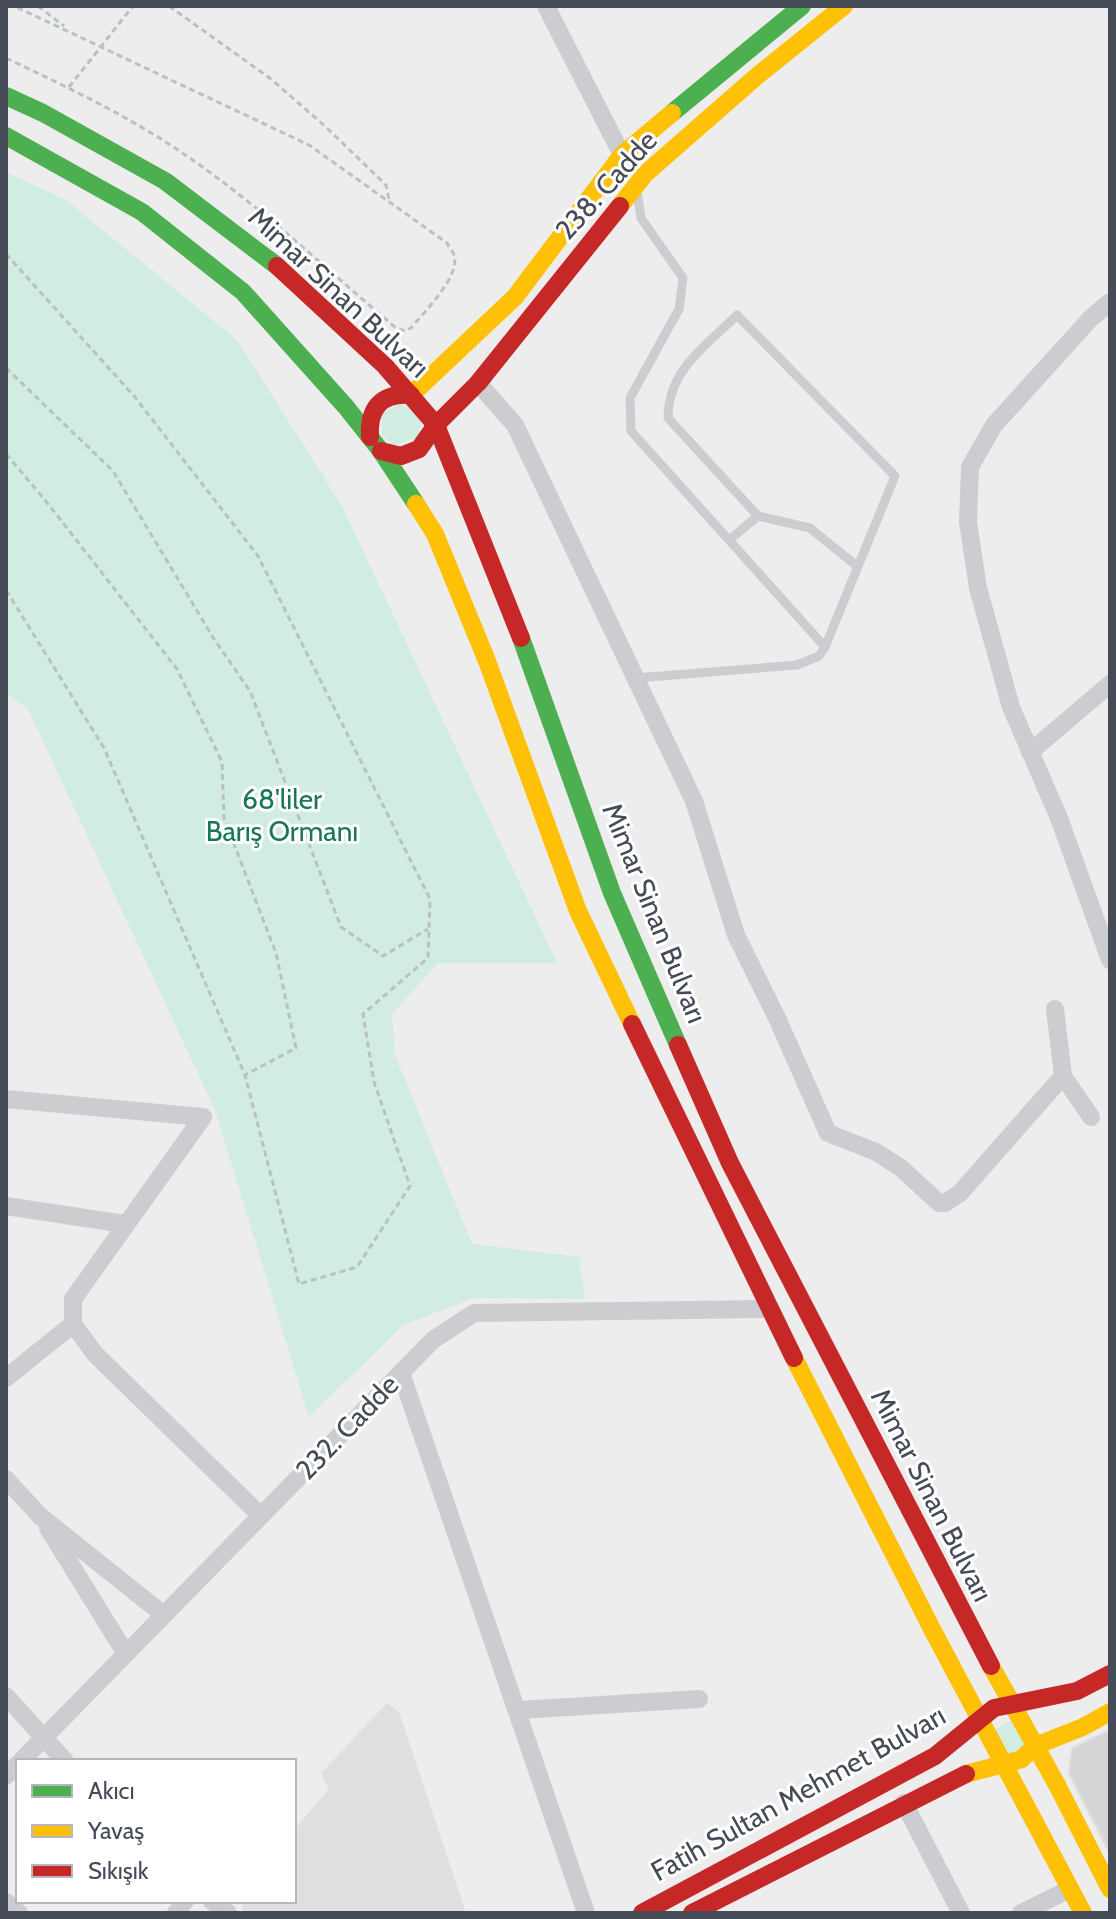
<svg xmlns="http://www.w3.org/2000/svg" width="1116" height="1919" font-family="Cabin,sans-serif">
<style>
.education{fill:#e0dede}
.green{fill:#d1ece0}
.building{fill:#d5d5d7;stroke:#dfdfe0;stroke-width:2}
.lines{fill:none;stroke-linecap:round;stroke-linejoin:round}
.path{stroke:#b7c2c1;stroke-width:3;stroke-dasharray:6 4;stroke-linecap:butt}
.lane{stroke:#cbcdd0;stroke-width:9}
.street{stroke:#cbcdd0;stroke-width:18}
.fast{stroke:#4caf50;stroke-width:18}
.slow{stroke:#ffc107;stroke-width:18}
.jam{stroke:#c62828;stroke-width:18}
.labels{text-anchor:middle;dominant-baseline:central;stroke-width:6;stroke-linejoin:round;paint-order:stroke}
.street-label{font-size:28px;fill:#454c58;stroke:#fff}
.park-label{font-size:28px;fill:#197656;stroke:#fff}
</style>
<rect width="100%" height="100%" fill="#eeeded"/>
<polygon class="education" points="387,1703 399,1712 466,1913 243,1913 242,1901 294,1901 294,1830 329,1789 321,1773"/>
<g class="green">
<polygon points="6,172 66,200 238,341 343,508 557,963 438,963 392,1014 395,1055 472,1244 579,1257 585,1299 474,1298 403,1325 309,1417 215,1110 28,709 6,693"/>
<polygon points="400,403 422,417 419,437 393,445 382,435 382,414"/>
<polygon points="1014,1719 1028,1744 1009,1755 995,1729"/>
</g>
<polygon class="building" points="1110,1730 1110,1854 1069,1773 1072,1748"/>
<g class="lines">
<g class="path">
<polyline points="38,6 64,26"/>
<polyline points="169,6 271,79 327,128 386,185 389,199"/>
<path d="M6 58C65 86 124 114 178 150 256 202 325 268 396 328L405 331 411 328C424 312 461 276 454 255 453 251 449 247 447 243L309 145 14 6"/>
<polyline points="69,87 133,6"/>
<polyline points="6,254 134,396 258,556 430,899 428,958 363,1014 374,1082 410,1186 357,1267 299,1284 245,1075 104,748 6,590"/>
<polyline points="6,368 113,471 214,639 250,691 341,927 383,956 428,929"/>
<polyline points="6,454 45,500 177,669 222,762 224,818 276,953 296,1048 245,1075"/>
</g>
<g class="lane">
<polyline points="637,191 641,218 683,278 679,309 630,398 631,431 825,647"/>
<polyline points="729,540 758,516"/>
<path d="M636 678 797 665 819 656 825 647 895 476 737 315C705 347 668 370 668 418L758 516 810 528 858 567"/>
</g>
<g class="street">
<polyline points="546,6 622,155"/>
<polyline points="1110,302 1091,318 994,425 970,467 968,522 978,588 1011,707 1059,818 1110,960"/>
<polyline points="478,383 515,425 694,801 736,935 777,1018 828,1133 876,1152 901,1168 939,1203 945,1203 960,1193 1063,1076"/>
<polyline points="1030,752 1110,684"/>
<polyline points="1055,1009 1063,1076 1091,1117"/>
<polyline points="6,1099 203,1117 73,1299 73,1324 95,1354 261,1516"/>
<polyline points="6,1206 125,1224"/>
<polyline points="401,1373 586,1913"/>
<polyline points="6,1378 73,1324"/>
<polyline points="6,1479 40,1516 164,1615"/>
<polyline points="48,1528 126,1654"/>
<polyline points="6,1696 65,1761"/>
<polyline points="519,1710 699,1699"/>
<polyline points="21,1761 433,1340 474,1313 769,1309"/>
<polyline points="6,1776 18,1764"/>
<polyline points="904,1803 961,1913"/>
<polyline points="212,1901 228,1913"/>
<polyline points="6,1902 19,1913"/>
<polyline points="176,1913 185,1901"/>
<polyline points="1021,1913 1070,1889"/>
</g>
<g class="fast">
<polyline points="6,96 43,113 165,181 277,266"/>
<polyline points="672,113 802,6"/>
<polyline points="6,136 142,212 243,292 346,407 381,451 416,504"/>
<polyline points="521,638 612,893 678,1045"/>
</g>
<g class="slow">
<polyline points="620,206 645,174 757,76 844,6"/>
<polyline points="411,395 515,297 622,155 672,113"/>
<polyline points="416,504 435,534 487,661 578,911 632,1024"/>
<polyline points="794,1358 933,1631 1083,1913"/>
<polyline points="991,1666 1056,1783 1110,1889"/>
<polyline points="966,1774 1022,1759 1035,1746 1083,1727 1110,1712"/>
</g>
<g class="jam">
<polyline points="277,266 385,366 436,425 521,638"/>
<path d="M370 437C368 409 381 392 411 395"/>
<polyline points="381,451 401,456 419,449 436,425 478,383 620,206"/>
<polyline points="632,1024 794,1358"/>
<polyline points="678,1045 730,1163 991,1666"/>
<polyline points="642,1913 935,1756 994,1708 1077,1691 1110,1674"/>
<polyline points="692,1913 966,1774"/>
</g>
</g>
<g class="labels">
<g class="street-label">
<text transform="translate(606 185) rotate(-48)">238. Cadde</text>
<text transform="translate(339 292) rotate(43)">Mimar Sinan Bulvarı</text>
<text transform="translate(655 913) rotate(68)">Mimar Sinan Bulvarı</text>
<text transform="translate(347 1427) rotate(-46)">232. Cadde</text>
<text transform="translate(932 1495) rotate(63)">Mimar Sinan Bulvarı</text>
<text transform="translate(798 1793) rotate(-29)">Fatih Sultan Mehmet Bulvarı</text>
</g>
<g class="park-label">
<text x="282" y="799">68'liler<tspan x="282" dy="32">Barış Ormanı</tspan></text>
</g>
</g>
<rect width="1116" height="1919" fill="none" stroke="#454c58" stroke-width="16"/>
<rect x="16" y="1759" width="280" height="144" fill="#ffffff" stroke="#b5b7bc" stroke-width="2"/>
<rect x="32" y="1785" width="40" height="12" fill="#4caf50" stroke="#b5b7bc" stroke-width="2"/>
<text x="88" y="1799" font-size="24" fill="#454c58">Akıcı</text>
<rect x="32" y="1825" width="40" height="12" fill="#ffc107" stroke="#b5b7bc" stroke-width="2"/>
<text x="88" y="1839" font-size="24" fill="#454c58">Yavaş</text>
<rect x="32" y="1865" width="40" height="12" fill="#c62828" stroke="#b5b7bc" stroke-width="2"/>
<text x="88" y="1879" font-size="24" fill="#454c58">Sıkışık</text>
</svg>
